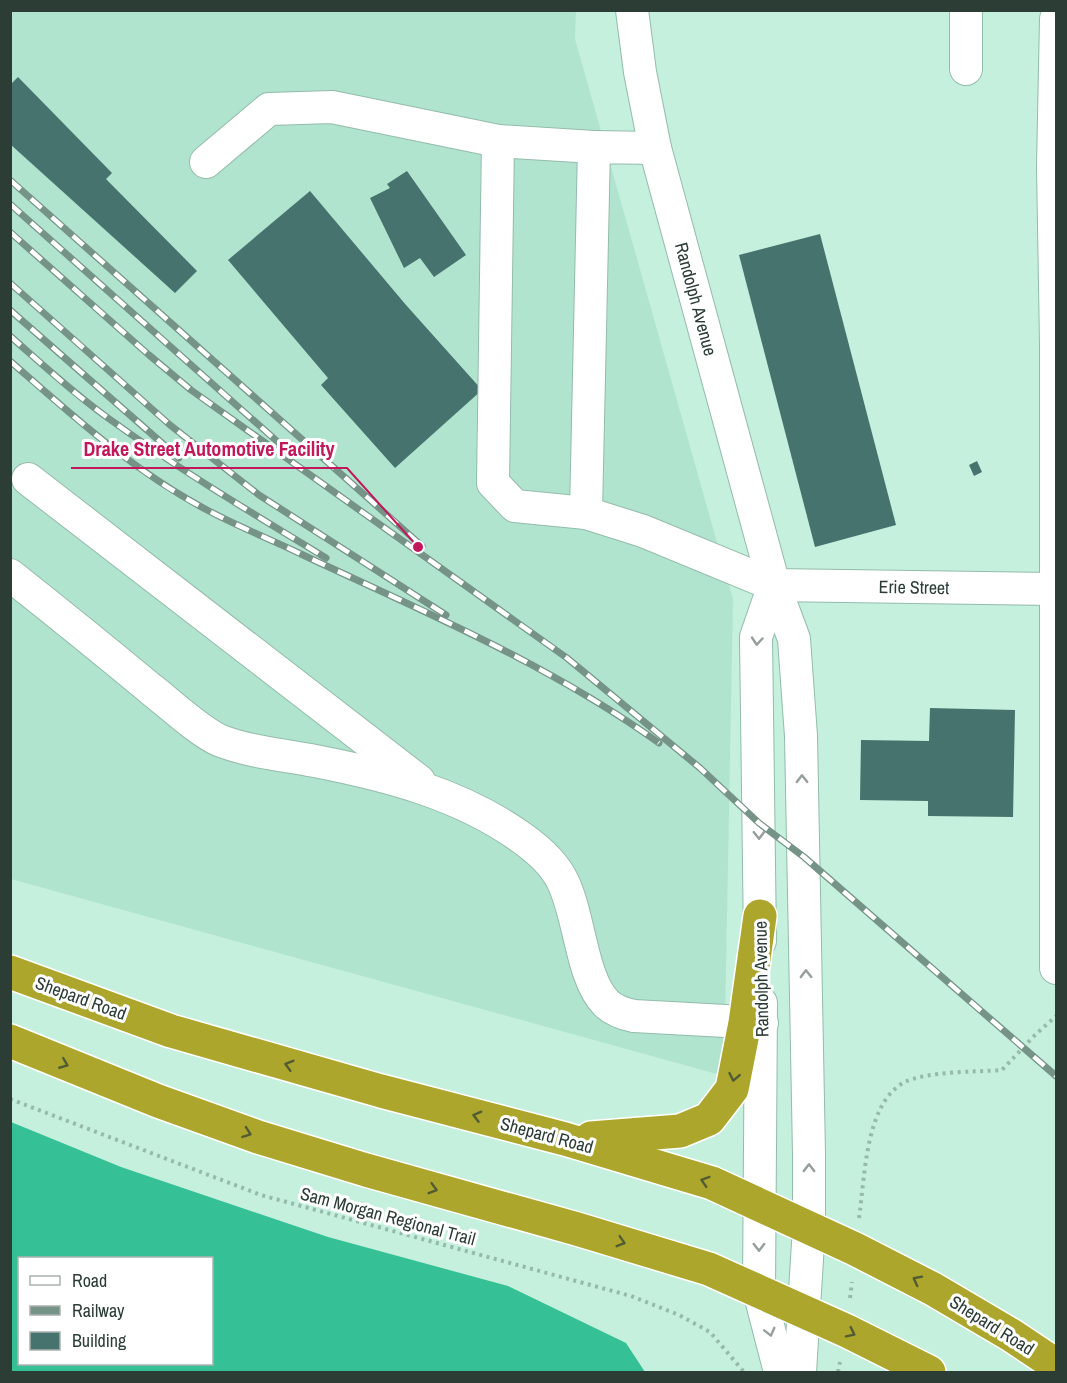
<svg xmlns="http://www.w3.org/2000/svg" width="1067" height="1383" font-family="'Archivo Narrow',sans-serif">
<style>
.built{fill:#b1e4ce}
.forest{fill:#35c195;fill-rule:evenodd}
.building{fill:#46736e}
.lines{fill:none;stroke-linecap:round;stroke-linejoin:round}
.minor-casing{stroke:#93bcaa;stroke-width:34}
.highway-casing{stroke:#fff;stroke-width:36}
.path{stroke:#96baaa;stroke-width:4;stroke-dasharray:3 4.5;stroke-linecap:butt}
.minor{stroke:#fff;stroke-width:32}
.highway{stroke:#aca62c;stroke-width:33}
.rail-casing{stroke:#769387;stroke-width:7}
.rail{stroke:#fff;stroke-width:4.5;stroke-dasharray:14;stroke-linecap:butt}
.oneway{stroke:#969e9a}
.oneway2{stroke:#525c33}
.labels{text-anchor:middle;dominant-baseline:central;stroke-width:6;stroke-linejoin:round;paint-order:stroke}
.street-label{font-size:18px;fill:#2c3d36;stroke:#fff}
.leader{fill:none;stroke:#c2185b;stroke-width:2}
.callout-dot{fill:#c2185b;stroke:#fff;stroke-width:2}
.callout-label{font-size:20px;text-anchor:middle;font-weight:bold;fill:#c2185b;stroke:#fff;stroke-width:6;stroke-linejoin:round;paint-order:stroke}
</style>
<rect width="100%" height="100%" fill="#c5f0dd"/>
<polygon class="built" points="10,11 576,11 575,39 733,599 724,1076 11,879"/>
<path class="forest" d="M11 1122 121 1167 328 1237 508 1286 626 1343 645 1372H11ZM20 1258H212V1364H20Z"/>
<g class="building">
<polygon points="18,77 112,173 106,179 197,271 175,293 10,144 10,85"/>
<polygon points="407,171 466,255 434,277 420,258 404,268 370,198 390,188 387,184"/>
<polygon points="310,191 406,305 482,390 395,468 321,385 328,378 228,260"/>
<polygon points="820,234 896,525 815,547 739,255"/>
<polygon points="977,461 982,472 974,476 969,465"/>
<polygon points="930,708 1015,710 1013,817 928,816 928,801 860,800 861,740 929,741"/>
</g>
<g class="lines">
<g class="minor-casing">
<g id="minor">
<polyline points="632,10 640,72 655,148 774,585 794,639 801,736 809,1154 809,1227 800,1372"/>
<polyline points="1056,19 1053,166 1056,344 1056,968"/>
<polyline points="966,69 966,10"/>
<polyline points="498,141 493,483 515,506 586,513 643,531 774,585 1055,589"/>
<polyline points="206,162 269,109 332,107 498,141 594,147"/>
<polyline points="28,479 419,781"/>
<polyline points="586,513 594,147 655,148"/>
<path d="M10 575C58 613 105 651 152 690 170 704 201 733 221 741 250 752 284 755 315 761 387 775 461 794 522 838 536 848 554 864 562 880 580 915 581 978 606 1003 614 1011 624 1014 634 1016L762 1023"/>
<polyline points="760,941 756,637 774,585"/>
<polyline points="761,1003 759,1291 780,1372"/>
</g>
</g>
<g class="highway-casing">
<g id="highway">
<polyline points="10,972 171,1031 381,1091 565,1139 712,1183 855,1249 933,1289 1011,1335 1056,1365"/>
<polyline points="10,1041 158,1101 258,1137 366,1170 577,1229 709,1269 847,1331 929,1372"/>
<polyline points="591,1138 680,1131 709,1119 732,1089 745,1023 760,916"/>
</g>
</g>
<g class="path">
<polyline points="10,1099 261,1195 631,1296 679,1315 710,1332 744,1372"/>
<path d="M859 1218C865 1178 865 1102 905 1082 928 1071 976 1072 1002 1070L1035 1035 1056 1016"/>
<polyline points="850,1298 852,1282"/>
<polyline points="838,1372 840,1362"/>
</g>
<use href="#minor" class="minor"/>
<use href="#highway" class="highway"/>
<g class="rail-casing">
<g id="rail">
<polyline points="10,180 422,546"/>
<polyline points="10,204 279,443"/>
<polyline points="10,232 149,355 191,390 567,658 700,768 759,823 804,857 1056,1076"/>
<polyline points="10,283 170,425 259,495 446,615"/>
<polyline points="10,310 179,458"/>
<path d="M10 336C42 364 73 393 108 418 178 469 252 513 326 558"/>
<path d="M10 361C73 416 134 472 209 511 239 527 272 540 303 555 425 612 550 665 659 743"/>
</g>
</g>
<use href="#rail" class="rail"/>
</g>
<defs><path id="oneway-chevron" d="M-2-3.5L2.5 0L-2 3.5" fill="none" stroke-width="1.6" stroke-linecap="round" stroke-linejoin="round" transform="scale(1.5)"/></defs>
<g class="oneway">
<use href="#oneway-chevron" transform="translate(757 641) rotate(95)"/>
<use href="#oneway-chevron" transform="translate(802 779) rotate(-91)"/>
<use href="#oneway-chevron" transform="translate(759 835) rotate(89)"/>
<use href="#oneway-chevron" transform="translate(806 974) rotate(-91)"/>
<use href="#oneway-chevron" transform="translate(809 1168) rotate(-90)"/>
<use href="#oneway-chevron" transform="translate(759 1247) rotate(90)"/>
<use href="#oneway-chevron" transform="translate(770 1332) rotate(76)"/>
</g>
<g class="oneway2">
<use href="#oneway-chevron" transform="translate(64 1064) rotate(22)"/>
<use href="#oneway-chevron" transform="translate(289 1065) rotate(-164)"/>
<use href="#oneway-chevron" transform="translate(734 1077) rotate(101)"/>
<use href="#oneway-chevron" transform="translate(477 1116) rotate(-165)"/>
<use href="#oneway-chevron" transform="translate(247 1133) rotate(20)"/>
<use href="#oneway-chevron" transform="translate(705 1181) rotate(-162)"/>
<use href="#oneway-chevron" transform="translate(433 1189) rotate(16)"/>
<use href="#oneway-chevron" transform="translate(621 1242) rotate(17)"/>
<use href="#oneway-chevron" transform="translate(917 1280) rotate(-153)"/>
<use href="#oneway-chevron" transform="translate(851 1333) rotate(26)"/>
</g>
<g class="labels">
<g class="street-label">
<text transform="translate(696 299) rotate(75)">Randolph Avenue</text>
<text transform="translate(914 587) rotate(1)">Erie Street</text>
<text transform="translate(761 979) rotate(-91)">Randolph Avenue</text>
<text transform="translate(81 998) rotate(20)">Shepard Road</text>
<text transform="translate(547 1135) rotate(15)">Shepard Road</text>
<text transform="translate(388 1216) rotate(15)">Sam Morgan Regional Trail</text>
<text transform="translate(992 1325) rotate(32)">Shepard Road</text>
</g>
</g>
<path class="leader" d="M418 547L347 468H71"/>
<circle class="callout-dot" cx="418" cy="547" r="6"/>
<g class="callout-label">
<text x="209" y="456">Drake Street Automotive Facility</text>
</g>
<rect width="1067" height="1383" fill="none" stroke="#2c3d36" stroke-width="24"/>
<rect x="18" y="1257" width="195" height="108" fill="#ffffff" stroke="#abb1af" stroke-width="1.5"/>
<rect x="30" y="1276" width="30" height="9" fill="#ffffff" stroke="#abb1af" stroke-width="1.5"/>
<text x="72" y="1287" font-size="18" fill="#2c3d36">Road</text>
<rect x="30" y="1306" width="30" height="9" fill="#769387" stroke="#abb1af" stroke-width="1.5"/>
<text x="72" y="1317" font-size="18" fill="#2c3d36">Railway</text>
<rect x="30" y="1332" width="30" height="18" fill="#46736e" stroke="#abb1af" stroke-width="1.5"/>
<text x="72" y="1347" font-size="18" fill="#2c3d36">Building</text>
</svg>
